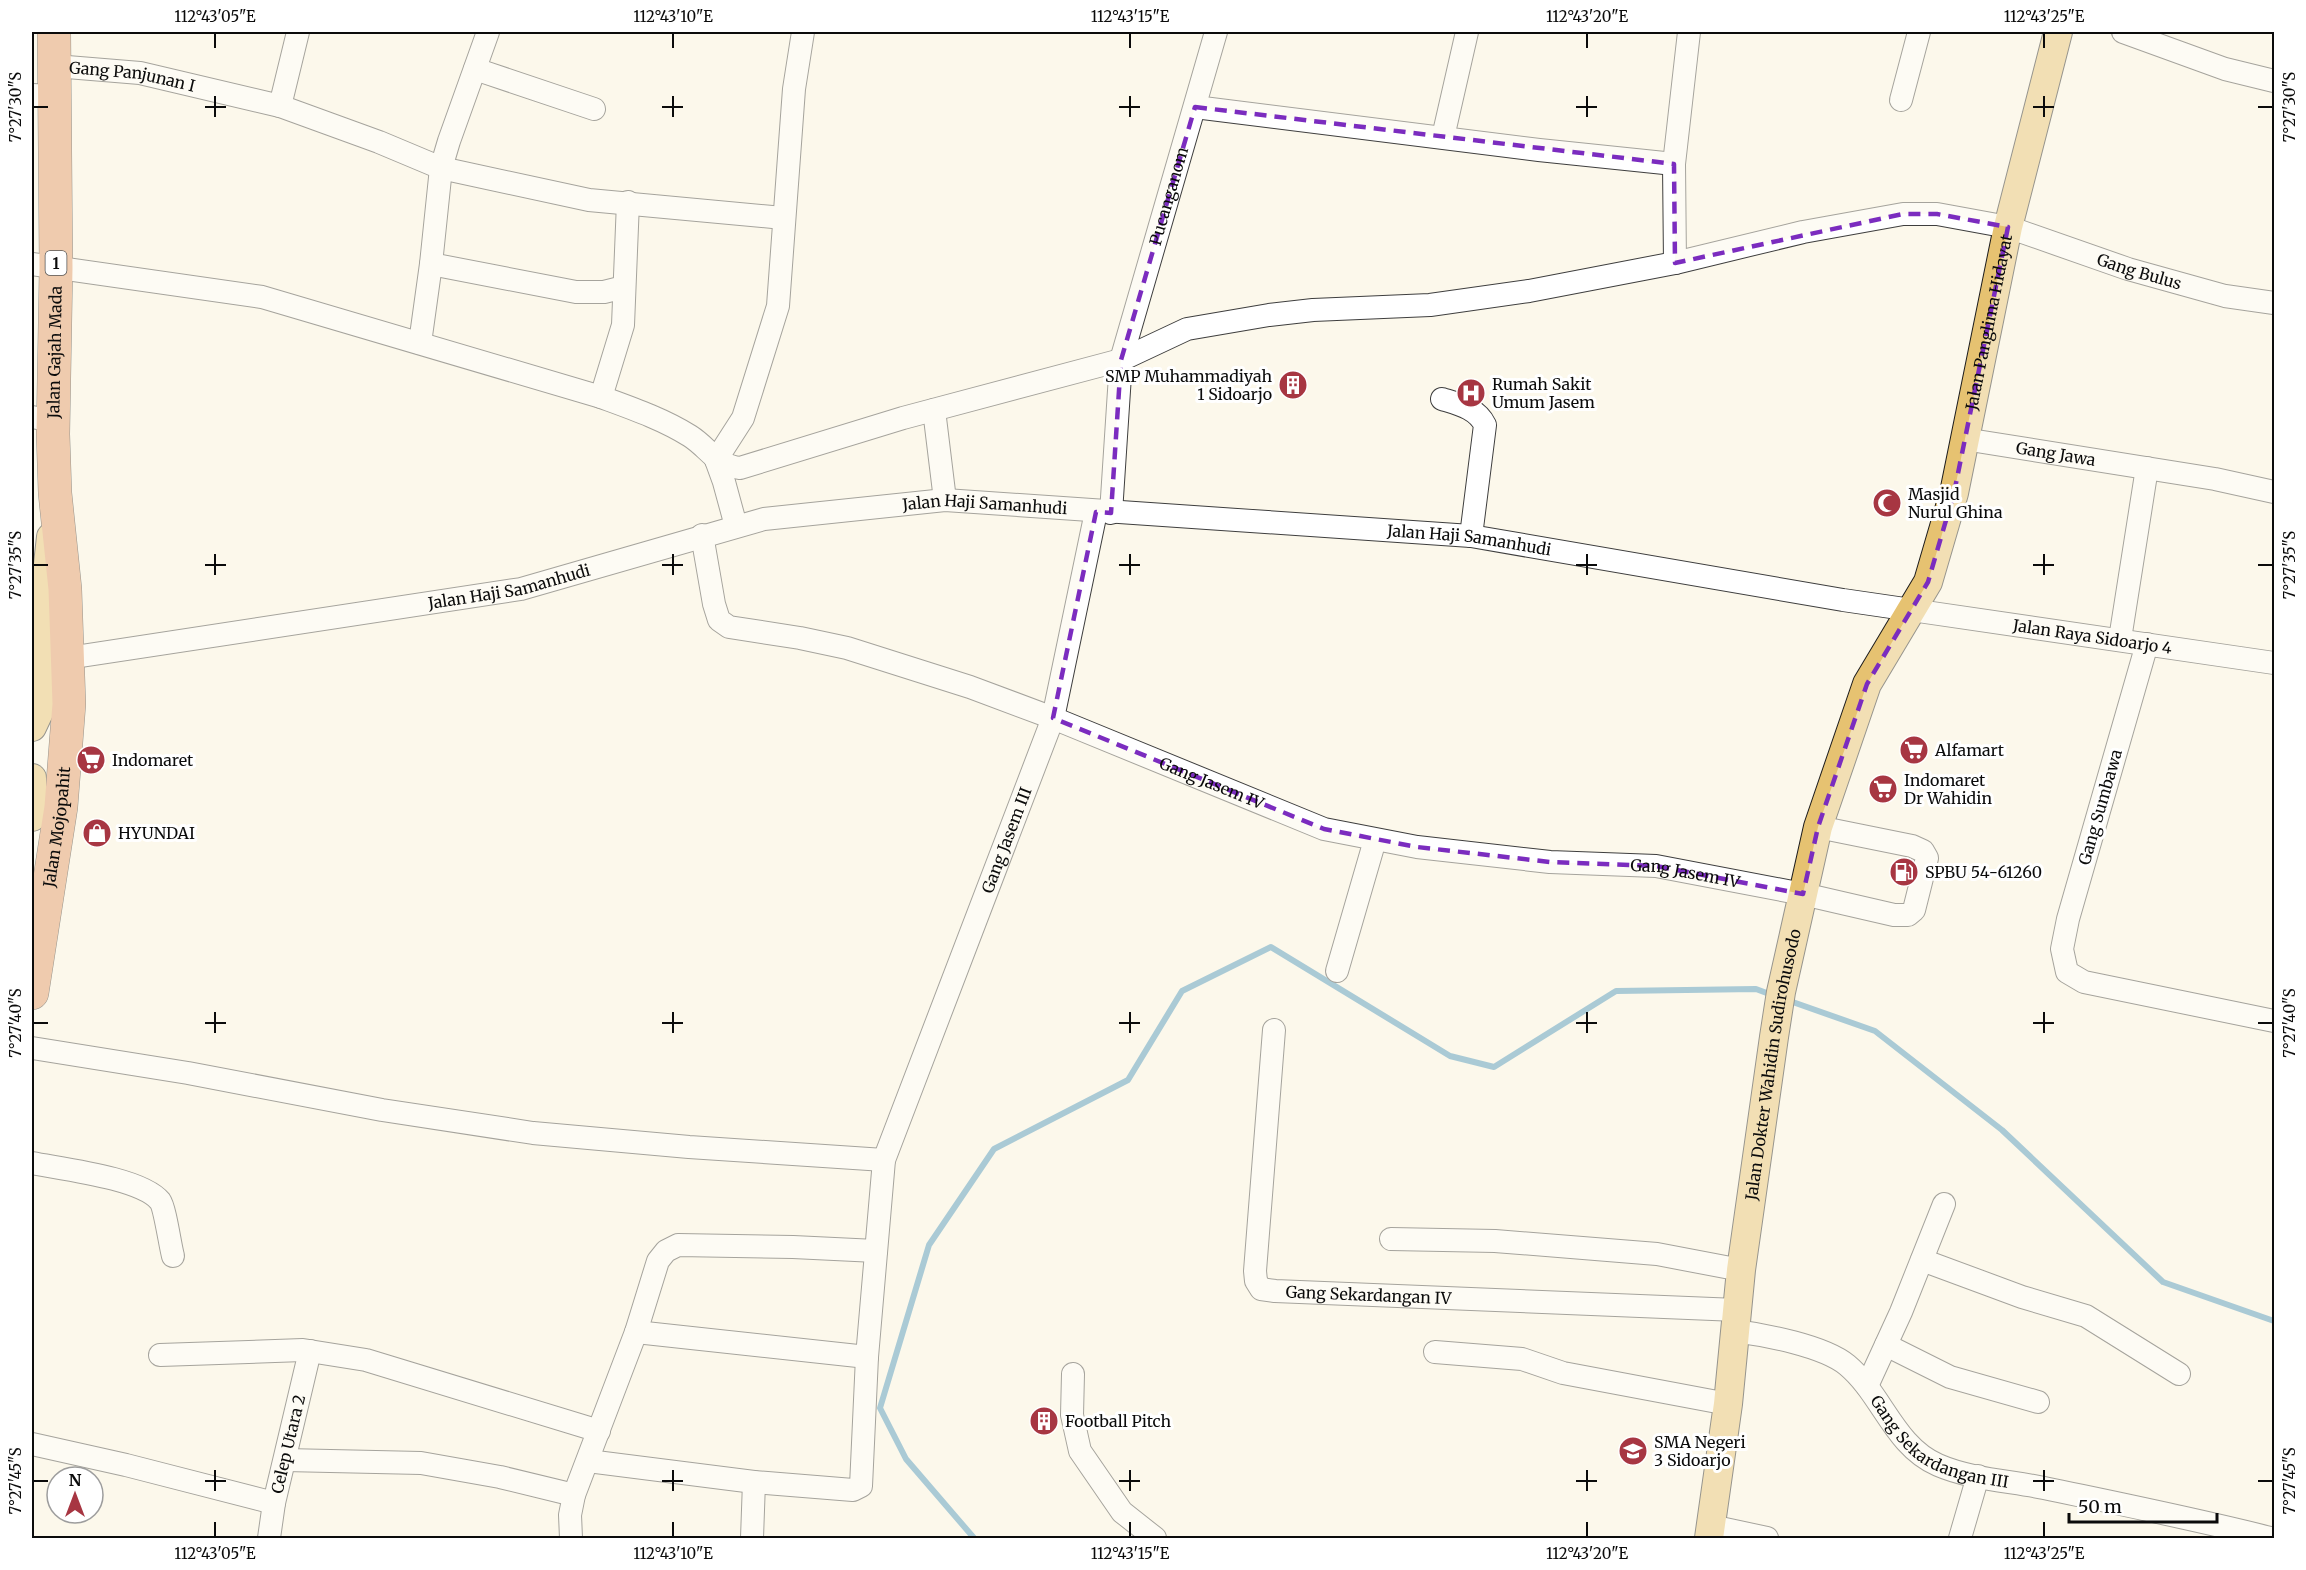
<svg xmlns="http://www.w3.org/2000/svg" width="2306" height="1570" font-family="Merriweather,serif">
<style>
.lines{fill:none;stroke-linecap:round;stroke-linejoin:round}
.stream{stroke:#4793ba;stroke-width:6}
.minor-casing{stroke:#3e3e3e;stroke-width:24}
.major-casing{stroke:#1c1c1c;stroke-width:30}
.highway-casing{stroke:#1c1c1c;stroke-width:34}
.minor{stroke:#fff;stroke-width:22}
.major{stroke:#e6c271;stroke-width:28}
.highway{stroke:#e09665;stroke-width:33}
.marked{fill:none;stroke:#7b2cbf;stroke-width:4.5;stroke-dasharray:12 8;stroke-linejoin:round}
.ticks{fill:none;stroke:#0b0b0b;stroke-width:2}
.labels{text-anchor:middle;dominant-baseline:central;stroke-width:6;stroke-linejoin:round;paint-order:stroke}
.shield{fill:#fff;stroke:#545454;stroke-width:1.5}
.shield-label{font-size:15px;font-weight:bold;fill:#0b0b0b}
.street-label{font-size:16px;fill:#0b0b0b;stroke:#fff}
.poi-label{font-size:16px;fill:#0b0b0b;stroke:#fff;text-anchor:start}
.neatline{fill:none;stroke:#0b0b0b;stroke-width:2}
.ticks-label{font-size:15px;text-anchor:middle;fill:#0b0b0b}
</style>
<rect width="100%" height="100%" fill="#fcf8eb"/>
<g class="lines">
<g class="stream">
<polyline points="1787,1000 1875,1031 2002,1130 2163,1282 2274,1321"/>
<polyline points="974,1538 906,1459 880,1408 929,1245 994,1149 1128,1080 1182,991 1271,947 1450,1056 1494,1067 1616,991 1756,989 1772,995"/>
</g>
<g class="minor-casing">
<g id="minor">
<polyline points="2123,32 2225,69 2274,81"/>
<path id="s1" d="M55 66 140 73 280 106 379 142 441 168 589 200 783 218"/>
<polyline points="475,69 594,109"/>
<polyline points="32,95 55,96"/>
<polyline points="1901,100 1919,32"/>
<polyline points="280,106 298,32"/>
<polyline points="1195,107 1539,150 1674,164"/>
<polyline points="1443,137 1467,32"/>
<polyline points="1675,263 1674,164 1689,32"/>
<path id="s2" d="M32 264 262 297 601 397C631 408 663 419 690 436 709 448 715 465 740 468L903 418 1121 360 1187 329 1269 315 1313 310 1430 305 1529 291 1675 263 1803 232 1903 214H1937L2008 227 2128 269 2225 296 2274 303"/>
<polyline points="431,264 576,292 604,292 624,287"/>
<polyline points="420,343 431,264 441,168 449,141 488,32"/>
<polyline points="601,397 623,325 628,202"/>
<path d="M1442 399C1458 404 1477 408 1485 425L1471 536"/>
<polyline points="934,410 945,500"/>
<polyline points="32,417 53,421"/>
<path id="s3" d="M1964 439 2215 479 2274 492"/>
<polyline points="716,460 743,418 778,306 794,89 803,32"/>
<polyline points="716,460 724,482 736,526"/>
<path id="s4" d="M1111 513 1121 360 1216 32"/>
<path id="s5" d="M702 535 714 604 719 620 729 627 800 638 847 648 970 687 1053 718 1324 829 1417 847 1550 862 1656 866 1803 894 1894 915H1908L1914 910 1927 858 1923 851 1912 846 1818 827"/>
<polyline points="2120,639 2147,468"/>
<polyline points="2147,644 2068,919 2062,949 2067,972 2084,982 2274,1021"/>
<path id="s6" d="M68 658 521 589 764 519 945 500 1471 536 1843 600 2274 663"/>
<polyline points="1337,971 1375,840"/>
<path id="s7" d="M1274 1030 1255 1271 1256 1281 1261 1289 1275 1291 1737 1310"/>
<polyline points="32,1048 188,1073 382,1110 533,1133 689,1147 884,1160"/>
<path d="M32 1163C62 1169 141 1178 160 1201 165 1208 170 1245 173 1256"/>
<polyline points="1391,1239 1495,1241 1657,1254 1741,1270"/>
<polyline points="1922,1260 2022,1297 2086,1316 2179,1374"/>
<path id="s8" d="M1735 1331C1766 1335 1824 1346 1847 1365 1882 1394 1894 1446 1938 1465 1970 1479 2010 1481 2044 1488 2120 1504 2195 1519 2270 1538"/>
<polyline points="636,1332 867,1357"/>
<polyline points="1886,1345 1950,1377 2038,1402"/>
<polyline points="1435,1352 1522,1359 1563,1373 1728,1404"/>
<polyline points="160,1355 303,1350 366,1360 599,1431"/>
<polyline points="1073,1374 1072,1415 1080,1451 1122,1512 1155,1538"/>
<polyline points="1867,1386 1901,1312 1944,1204"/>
<polyline points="32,1444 126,1465 274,1503"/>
<polyline points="285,1460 421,1463 500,1477 574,1495"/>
<path id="s9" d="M588 1461 754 1482 853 1490 861 1486 867 1357 884 1160 1053 718 1096 512"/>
<polyline points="1711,1526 1767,1538"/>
<path id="s10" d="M269 1538 274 1503 310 1351"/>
<polyline points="571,1538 570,1515 574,1495 636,1332 658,1261 666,1251 678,1245 793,1247 876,1251"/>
<polyline points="752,1538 754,1482"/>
<polyline points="1960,1538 1978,1476"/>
</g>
</g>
<g class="major-casing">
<g id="major">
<polyline points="32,727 40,710 45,591 51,537"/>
<polyline points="32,778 32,817"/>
<path id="s11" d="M1709 1538 1728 1404 1741 1270 1774 1037 1781 992 1818 827 1867 684 1928 582 1954 493 2008 227 2058 32"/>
</g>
</g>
<g class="highway-casing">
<g id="highway">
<path id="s12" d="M32 993 61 807 69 704 65 589 55 493 53 434 56 268 54 32"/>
</g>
</g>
<use href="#minor" class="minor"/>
<use href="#major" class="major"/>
<use href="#highway" class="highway"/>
</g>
<path d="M0 0H2306V1570H0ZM1195 107 1674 164 1675 263 1903 214H1937L2008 227 1954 493 1928 582 1867 684 1818 827 1803 894 1656 866 1550 862 1417 847 1324 829 1053 718 1096 512 1111 513 1121 360Z" fill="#fcf8eb" fill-opacity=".55" fill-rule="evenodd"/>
<path class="marked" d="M1195 107 1674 164 1675 263 1903 214H1937L2008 227 1954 493 1928 582 1867 684 1818 827 1803 894 1656 866 1550 862 1417 847 1324 829 1053 718 1096 512 1111 513 1121 360Z"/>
<path class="ticks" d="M215 33V48M673 33V48M1130 33V48M1587 33V48M2044 33V48M215 96V117M673 96V117M1130 96V117M1587 96V117M2044 96V117M33 107H48M205 107H226M662 107H683M1119 107H1140M1576 107H1597M2033 107H2054M2258 107H2273M215 554V575M673 554V575M1130 554V575M1587 554V575M2044 554V575M33 565H48M205 565H226M662 565H683M1119 565H1140M1576 565H1597M2033 565H2054M2258 565H2273M215 1012V1033M673 1012V1033M1130 1012V1033M1587 1012V1033M2044 1012V1033M33 1023H48M205 1023H226M662 1023H683M1119 1023H1140M1576 1023H1597M2033 1023H2054M2258 1023H2273M215 1470V1491M673 1470V1491M1130 1470V1491M1587 1470V1491M2044 1470V1491M33 1481H48M205 1481H226M662 1481H683M1119 1481H1140M1576 1481H1597M2033 1481H2054M2258 1481H2273M215 1522V1537M673 1522V1537M1130 1522V1537M1587 1522V1537M2044 1522V1537"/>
<defs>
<g id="building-disc" transform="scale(1.5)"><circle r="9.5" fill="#a73642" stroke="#fff"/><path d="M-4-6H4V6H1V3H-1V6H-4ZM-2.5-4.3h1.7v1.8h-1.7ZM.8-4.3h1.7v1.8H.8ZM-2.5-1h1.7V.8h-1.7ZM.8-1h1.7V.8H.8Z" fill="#fff"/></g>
<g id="hospital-disc" transform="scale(1.5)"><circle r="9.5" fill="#a73642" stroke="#fff"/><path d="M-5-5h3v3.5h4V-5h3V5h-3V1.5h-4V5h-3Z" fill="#fff"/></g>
<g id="mosque-disc" transform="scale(1.5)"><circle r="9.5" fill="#a73642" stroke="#fff"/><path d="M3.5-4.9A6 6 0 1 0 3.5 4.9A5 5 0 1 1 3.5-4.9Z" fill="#fff"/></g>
<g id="supermarket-disc" transform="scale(1.5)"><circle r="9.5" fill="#a73642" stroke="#fff"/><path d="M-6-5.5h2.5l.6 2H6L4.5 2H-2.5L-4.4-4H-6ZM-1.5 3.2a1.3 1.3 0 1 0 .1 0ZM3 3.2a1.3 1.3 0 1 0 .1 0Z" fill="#fff"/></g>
<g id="shop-disc" transform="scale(1.5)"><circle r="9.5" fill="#a73642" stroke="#fff"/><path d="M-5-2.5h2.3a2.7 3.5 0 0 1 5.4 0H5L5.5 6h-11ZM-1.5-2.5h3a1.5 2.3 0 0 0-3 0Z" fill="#fff"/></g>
<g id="fuel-disc" transform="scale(1.5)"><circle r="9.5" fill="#a73642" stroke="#fff"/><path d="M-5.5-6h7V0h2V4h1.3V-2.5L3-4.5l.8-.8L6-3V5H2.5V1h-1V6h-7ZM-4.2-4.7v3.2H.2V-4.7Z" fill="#fff"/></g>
<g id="school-disc" transform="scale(1.5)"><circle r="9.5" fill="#a73642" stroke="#fff"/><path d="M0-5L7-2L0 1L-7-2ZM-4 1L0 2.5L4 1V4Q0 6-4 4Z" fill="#fff"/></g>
</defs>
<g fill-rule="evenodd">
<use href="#building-disc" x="1293" y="385"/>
<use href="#hospital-disc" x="1471" y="393"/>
<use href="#mosque-disc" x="1887" y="503"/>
<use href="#supermarket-disc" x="1914" y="750"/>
<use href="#supermarket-disc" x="91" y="760"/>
<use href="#supermarket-disc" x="1883" y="789"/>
<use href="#shop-disc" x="97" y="833"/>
<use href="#fuel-disc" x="1904" y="872"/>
<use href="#building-disc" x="1044" y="1421"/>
<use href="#school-disc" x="1633" y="1451"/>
</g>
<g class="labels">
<rect class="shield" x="45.5" y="251" width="21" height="24" rx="4.5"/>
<g class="shield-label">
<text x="56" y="263">1</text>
</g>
<g class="street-label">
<text stroke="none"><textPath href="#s1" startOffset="78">Gang Panjunan I</textPath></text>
<text stroke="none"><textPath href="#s4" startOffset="324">Pucanganom</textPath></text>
<text stroke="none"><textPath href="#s2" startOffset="2184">Gang Bulus</textPath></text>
<text stroke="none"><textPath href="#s11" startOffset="1257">Jalan Panglima Hidayat</textPath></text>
<text stroke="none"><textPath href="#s12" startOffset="644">Jalan Gajah Mada</textPath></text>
<text stroke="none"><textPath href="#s3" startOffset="93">Gang Jawa</textPath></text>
<text stroke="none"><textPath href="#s6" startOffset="933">Jalan Haji Samanhudi</textPath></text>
<text stroke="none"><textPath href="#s6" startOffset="1419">Jalan Haji Samanhudi</textPath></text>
<text stroke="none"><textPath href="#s6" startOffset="447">Jalan Haji Samanhudi</textPath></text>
<text stroke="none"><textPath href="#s6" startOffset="2050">Jalan Raya Sidoarjo 4</textPath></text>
<text stroke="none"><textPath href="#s5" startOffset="608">Gang Jasem IV</textPath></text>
<text transform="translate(2100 807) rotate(-74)">Gang Sumbawa</text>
<text stroke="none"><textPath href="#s12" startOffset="168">Jalan Mojopahit</textPath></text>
<text stroke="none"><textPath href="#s9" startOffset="945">Gang Jasem III</textPath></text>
<text stroke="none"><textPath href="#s5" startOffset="1094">Gang Jasem IV</textPath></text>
<text stroke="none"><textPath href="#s11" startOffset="478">Jalan Dokter Wahidin Sudirohusodo</textPath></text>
<text stroke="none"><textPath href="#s7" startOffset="369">Gang Sekardangan IV</textPath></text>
<text stroke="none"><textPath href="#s8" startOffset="244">Gang Sekardangan III</textPath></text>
<text stroke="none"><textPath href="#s10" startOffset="96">Celep Utara 2</textPath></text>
</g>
<g class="poi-label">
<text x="1272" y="376" text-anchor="end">SMP Muhammadiyah<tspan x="1272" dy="18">1 Sidoarjo</tspan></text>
<text x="1492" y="384">Rumah Sakit<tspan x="1492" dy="18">Umum Jasem</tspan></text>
<text x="1908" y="494">Masjid<tspan x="1908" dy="18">Nurul Ghina</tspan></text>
<text x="1935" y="750">Alfamart</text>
<text x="112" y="760">Indomaret</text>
<text x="1904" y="780">Indomaret<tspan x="1904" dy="18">Dr Wahidin</tspan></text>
<text x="118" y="833">HYUNDAI</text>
<text x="1925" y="872">SPBU 54-61260</text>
<text x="1065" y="1421">Football Pitch</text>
<text x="1654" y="1442">SMA Negeri<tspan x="1654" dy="18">3 Sidoarjo</tspan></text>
</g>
</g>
<rect width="2306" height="1570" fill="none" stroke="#ffffff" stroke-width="66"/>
<g transform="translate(75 1495)"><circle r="28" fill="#ffffff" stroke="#9d9d9d" stroke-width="1.5"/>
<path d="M0-4.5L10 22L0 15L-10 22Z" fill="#a73642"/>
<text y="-9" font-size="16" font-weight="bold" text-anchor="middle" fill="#0b0b0b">N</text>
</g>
<path d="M2069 1513v9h148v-9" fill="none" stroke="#0b0b0b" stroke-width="3"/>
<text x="2078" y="1513" font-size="18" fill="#0b0b0b" stroke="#ffffff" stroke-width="4.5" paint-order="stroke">50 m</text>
<rect x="33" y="33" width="2240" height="1504" class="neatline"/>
<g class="ticks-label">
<text x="215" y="22">112°43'05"E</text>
<text x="673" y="22">112°43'10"E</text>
<text x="1130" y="22">112°43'15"E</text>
<text x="1587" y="22">112°43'20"E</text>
<text x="2044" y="22">112°43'25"E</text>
<text transform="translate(16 107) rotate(-90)" y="5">7°27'30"S</text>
<text transform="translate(2290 107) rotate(-90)" y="5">7°27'30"S</text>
<text transform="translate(16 565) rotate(-90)" y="5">7°27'35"S</text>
<text transform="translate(2290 565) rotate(-90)" y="5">7°27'35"S</text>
<text transform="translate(16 1023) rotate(-90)" y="5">7°27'40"S</text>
<text transform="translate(2290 1023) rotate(-90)" y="5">7°27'40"S</text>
<text transform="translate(16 1481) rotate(-90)" y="5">7°27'45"S</text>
<text transform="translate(2290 1481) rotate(-90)" y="5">7°27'45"S</text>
<text x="215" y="1559">112°43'05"E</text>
<text x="673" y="1559">112°43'10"E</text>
<text x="1130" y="1559">112°43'15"E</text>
<text x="1587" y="1559">112°43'20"E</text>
<text x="2044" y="1559">112°43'25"E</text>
</g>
</svg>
